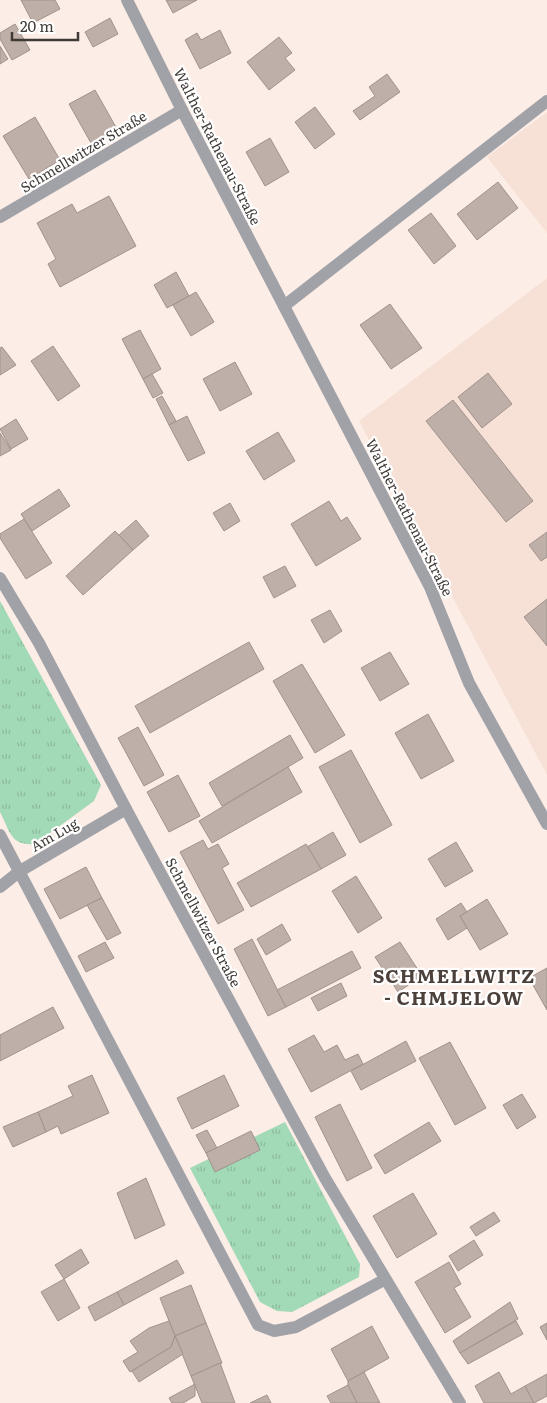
<svg xmlns="http://www.w3.org/2000/svg" width="547" height="1403" font-family="Literata,serif">
<style>
.built{fill:#f7e1d6}
.grass{fill:url(#grass-tufts)}
.building{fill:#beb0a9;stroke:#a0928c}
.lines{fill:none;stroke-linecap:round;stroke-linejoin:round}
.minor{stroke:#a1a2a8;stroke-width:12}
.tertiary{stroke:#a1a2a8;stroke-width:12}
.labels{text-anchor:middle;dominant-baseline:central;stroke-width:4.5;stroke-linejoin:round;paint-order:stroke}
.street-label{font-size:14px;fill:#403a37;stroke:#fff}
.district-label{font-size:19px;font-weight:bold;letter-spacing:1px;fill:#4c403a;stroke:#fff}
</style>
<defs>
<pattern id="grass-tufts" width="24" height="20" patternUnits="userSpaceOnUse" patternTransform="scale(1.25)"><rect width="24" height="20" fill="#a2d9b6"/><path d="M3 7l-1-3M5 7V3M7 7l1-3M15 17l-1-3M17 17v-4M19 17l1-3" fill="none" stroke="#8dbb9d"/></pattern>
</defs>
<rect width="100%" height="100%" fill="#fcede6"/>
<g class="built">
<polygon points="547,112 547,233 487,157"/>
<polygon points="547,278 547,775 359,421"/>
</g>
<g class="grass">
<path d="M0 601 101 785 94 801 35 844C10 846 10 831 0 812Z"/>
<polygon points="285,1122 360,1264 359,1277 292,1312 277,1311 260,1302 190,1168"/>
</g>
<g class="building">
<polygon points="21,0 55,0 60,9 33,23"/>
<polygon points="166,0 197,0 173,13"/>
<polygon points="110,18 118,34 93,47 85,32"/>
<polygon points="15,24 30,50 12,60 0,39 0,33"/>
<polygon points="220,30 231,53 200,69 185,40 197,33 201,40"/>
<polygon points="279,37 292,53 285,58 295,70 269,90 247,62"/>
<polygon points="0,46 8,59 0,64"/>
<polygon points="387,74 400,92 360,120 353,111 375,96 369,87"/>
<polygon points="95,90 117,129 91,143 69,104"/>
<polygon points="315,107 335,134 315,149 295,122"/>
<polygon points="35,117 60,160 29,179 3,136"/>
<polygon points="270,138 289,172 265,186 246,152"/>
<polygon points="498,182 518,208 477,240 457,214"/>
<polygon points="109,196 136,246 60,287 48,264 56,259 37,223 72,204 77,213"/>
<polygon points="431,213 456,246 434,264 408,230"/>
<polygon points="176,272 189,296 167,308 154,285"/>
<polygon points="196,292 214,322 191,336 173,305"/>
<polygon points="390,304 422,348 391,369 360,325"/>
<polygon points="140,330 161,369 143,379 122,339"/>
<polygon points="53,346 80,386 58,401 31,361"/>
<polygon points="2,347 16,365 0,375 0,348"/>
<polygon points="235,362 252,394 220,411 203,379"/>
<polygon points="488,373 512,404 482,428 458,397"/>
<polygon points="152,374 163,393 153,398 143,379"/>
<polygon points="162,396 176,421 169,425 156,399"/>
<polygon points="453,400 533,501 506,522 426,421"/>
<polygon points="187,416 205,453 188,461 169,425"/>
<polygon points="16,419 28,439 11,449 0,429"/>
<polygon points="278,432 295,461 264,480 246,451"/>
<polygon points="0,433 11,450 0,456"/>
<polygon points="59,489 70,506 32,531 21,514"/>
<polygon points="329,501 341,521 347,517 361,539 316,566 291,524"/>
<polygon points="230,503 240,521 224,531 213,513"/>
<polygon points="24,519 52,563 26,579 0,538 0,534"/>
<polygon points="136,520 149,536 133,550 119,535"/>
<polygon points="115,531 133,550 83,595 66,576"/>
<polygon points="547,532 547,557 541,561 529,545"/>
<polygon points="285,566 296,586 274,598 263,577"/>
<polygon points="547,599 547,646 524,617"/>
<polygon points="330,610 342,631 324,643 311,620"/>
<polygon points="249,642 264,669 150,733 135,706"/>
<polygon points="390,652 409,684 380,701 361,668"/>
<polygon points="302,664 345,735 315,753 273,681"/>
<polygon points="428,714 454,761 421,779 395,733"/>
<polygon points="138,727 164,775 144,786 118,738"/>
<polygon points="290,735 303,758 222,806 209,783"/>
<polygon points="351,750 392,825 360,843 319,767"/>
<polygon points="288,767 302,792 212,843 199,821"/>
<polygon points="178,775 200,816 169,832 147,792"/>
<polygon points="333,832 346,855 321,869 307,847"/>
<polygon points="203,840 208,849 218,844 229,864 222,868 244,910 218,924 180,852"/>
<polygon points="456,842 473,871 445,887 428,859"/>
<polygon points="306,844 321,869 251,907 237,883"/>
<polygon points="86,867 102,898 60,919 44,889"/>
<polygon points="356,876 382,918 358,933 332,891"/>
<polygon points="102,898 121,933 107,940 87,905"/>
<polygon points="487,899 508,934 480,950 460,916"/>
<polygon points="461,903 467,912 460,916 467,928 448,940 436,919"/>
<polygon points="282,924 291,940 266,955 257,939"/>
<polygon points="252,939 286,1007 268,1016 234,949"/>
<polygon points="105,942 114,958 86,972 78,956"/>
<polygon points="400,942 422,976 398,992 375,957"/>
<polygon points="352,951 361,968 286,1007 277,990"/>
<polygon points="547,968 547,1010 529,978"/>
<polygon points="341,983 347,996 318,1011 311,998"/>
<polygon points="53,1007 64,1028 0,1061 0,1035"/>
<polygon points="314,1035 324,1052 337,1045 345,1060 358,1054 363,1064 311,1092 288,1049"/>
<polygon points="406,1041 416,1061 361,1090 351,1071"/>
<polygon points="450,1042 486,1108 455,1125 419,1058"/>
<polygon points="92,1075 109,1113 61,1134 58,1126 46,1132 38,1112 73,1096 68,1086"/>
<polygon points="224,1075 239,1106 192,1129 177,1098"/>
<polygon points="522,1094 536,1117 517,1129 503,1105"/>
<polygon points="340,1104 372,1168 347,1181 315,1117"/>
<polygon points="38,1112 46,1132 13,1147 3,1127"/>
<polygon points="429,1122 441,1141 385,1174 374,1155"/>
<polygon points="207,1130 217,1148 206,1153 196,1135"/>
<polygon points="251,1131 260,1150 215,1172 206,1153"/>
<polygon points="146,1178 165,1225 135,1239 117,1193"/>
<polygon points="413,1193 437,1234 397,1258 373,1216"/>
<polygon points="494,1212 500,1221 476,1236 470,1227"/>
<polygon points="474,1240 483,1255 458,1271 449,1256"/>
<polygon points="81,1249 89,1263 64,1279 55,1265"/>
<polygon points="177,1260 184,1273 124,1305 117,1292"/>
<polygon points="449,1262 461,1284 454,1288 471,1317 445,1333 415,1282"/>
<polygon points="64,1279 80,1308 58,1321 41,1292"/>
<polygon points="191,1285 206,1323 175,1336 160,1298"/>
<polygon points="117,1292 124,1305 95,1321 88,1307"/>
<polygon points="510,1302 518,1319 460,1353 453,1341"/>
<polygon points="169,1321 175,1336 171,1347 130,1372 123,1361 138,1352 130,1341 149,1328"/>
<polygon points="516,1321 523,1334 468,1364 460,1353"/>
<polygon points="206,1323 222,1363 191,1376 175,1336"/>
<polygon points="547,1323 547,1340 540,1327"/>
<polygon points="372,1326 389,1358 348,1381 331,1349"/>
<polygon points="175,1336 183,1354 139,1382 132,1371 171,1347"/>
<polygon points="220,1363 235,1403 202,1403 191,1376"/>
<polygon points="364,1372 380,1403 357,1403 348,1385 348,1381"/>
<polygon points="499,1372 511,1394 525,1386 534,1403 484,1403 475,1386"/>
<polygon points="547,1374 547,1396 534,1403 525,1386"/>
<polygon points="195,1384 195,1396 183,1403 172,1403 169,1398"/>
<polygon points="348,1385 357,1403 331,1403 327,1396"/>
<polygon points="267,1395 271,1403 250,1403"/>
</g>
<g class="lines">
<g class="minor">
<polyline points="127,0 182,110 430,587 469,683 547,824"/>
<polyline points="0,217 182,110"/>
<polyline points="284,306 547,101"/>
<polyline points="0,835 258,1325 274,1331 296,1327 384,1280"/>
<polyline points="0,887 20,871 126,809"/>
</g>
<polyline class="tertiary" points="0,578 39,643 126,809 325,1178 460,1403"/>
</g>
<g class="labels">
<g class="street-label">
<text transform="translate(218 146) rotate(63)">Walther-Rathenau-Straße</text>
<text transform="translate(83 151) rotate(-31)">Schmellwitzer Straße</text>
<text transform="translate(410 517) rotate(63)">Walther-Rathenau-Straße</text>
<text transform="translate(54 834) rotate(-30)">Am Lug</text>
<text transform="translate(204 922) rotate(62)">Schmellwitzer Straße</text>
</g>
<g class="district-label">
<text x="454" y="975">SCHMELLWITZ<tspan x="454" dy="22">- CHMJELOW</tspan></text>
</g>
</g>
<path d="M12 32v8h66v-8" fill="none" stroke="#403a37" stroke-width="2.5"/>
<text x="20" y="32" font-size="15" fill="#403a37" stroke="#ffffff" stroke-width="4" paint-order="stroke">20 m</text>
</svg>
